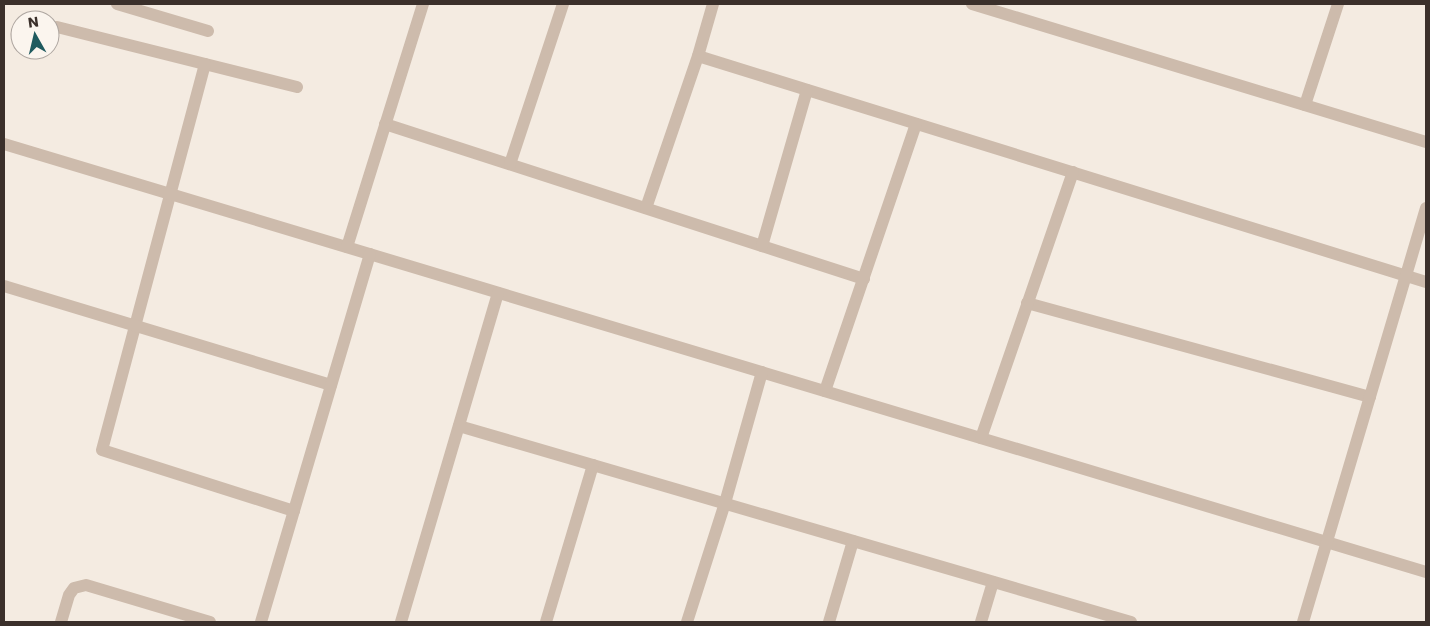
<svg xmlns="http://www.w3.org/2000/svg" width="1430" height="626" font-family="Poppins,sans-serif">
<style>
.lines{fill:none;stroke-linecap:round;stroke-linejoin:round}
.minor{stroke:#cdbbac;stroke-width:12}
</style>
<rect width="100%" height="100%" fill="#f4ebe1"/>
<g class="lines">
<g class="minor">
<polyline points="117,4 208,31"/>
<polyline points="972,4 1426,142"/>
<polyline points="57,27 297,87"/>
<polyline points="698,56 1426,282"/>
<polyline points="205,64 102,450 294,511"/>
<polyline points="1305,105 1338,4"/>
<polyline points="385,124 864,279"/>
<polyline points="4,144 1426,572"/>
<polyline points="510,164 563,4"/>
<polyline points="646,208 698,56 713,4"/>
<polyline points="762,246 807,90"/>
<polyline points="347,247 423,4"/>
<polyline points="4,286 331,385"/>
<polyline points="1027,303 1370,397"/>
<polyline points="825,391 916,124"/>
<polyline points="459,426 1131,622"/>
<polyline points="981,438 1073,172"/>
<polyline points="61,622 69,595 74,588 86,585 210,622"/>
<polyline points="261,622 370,254"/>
<polyline points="401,622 498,293"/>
<polyline points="546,622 593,465"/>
<polyline points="687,622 725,503 762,372"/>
<polyline points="829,622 853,541"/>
<polyline points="981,622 993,582"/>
<polyline points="1303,622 1426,208"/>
</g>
</g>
<rect width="1430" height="626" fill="none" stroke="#3b302b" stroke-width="10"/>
<g transform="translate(35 35) rotate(352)"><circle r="24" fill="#fbf5ee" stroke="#aea6a0"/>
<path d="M0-4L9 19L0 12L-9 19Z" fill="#1f5a5e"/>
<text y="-8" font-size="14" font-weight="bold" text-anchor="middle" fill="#3b302b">N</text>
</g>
</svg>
